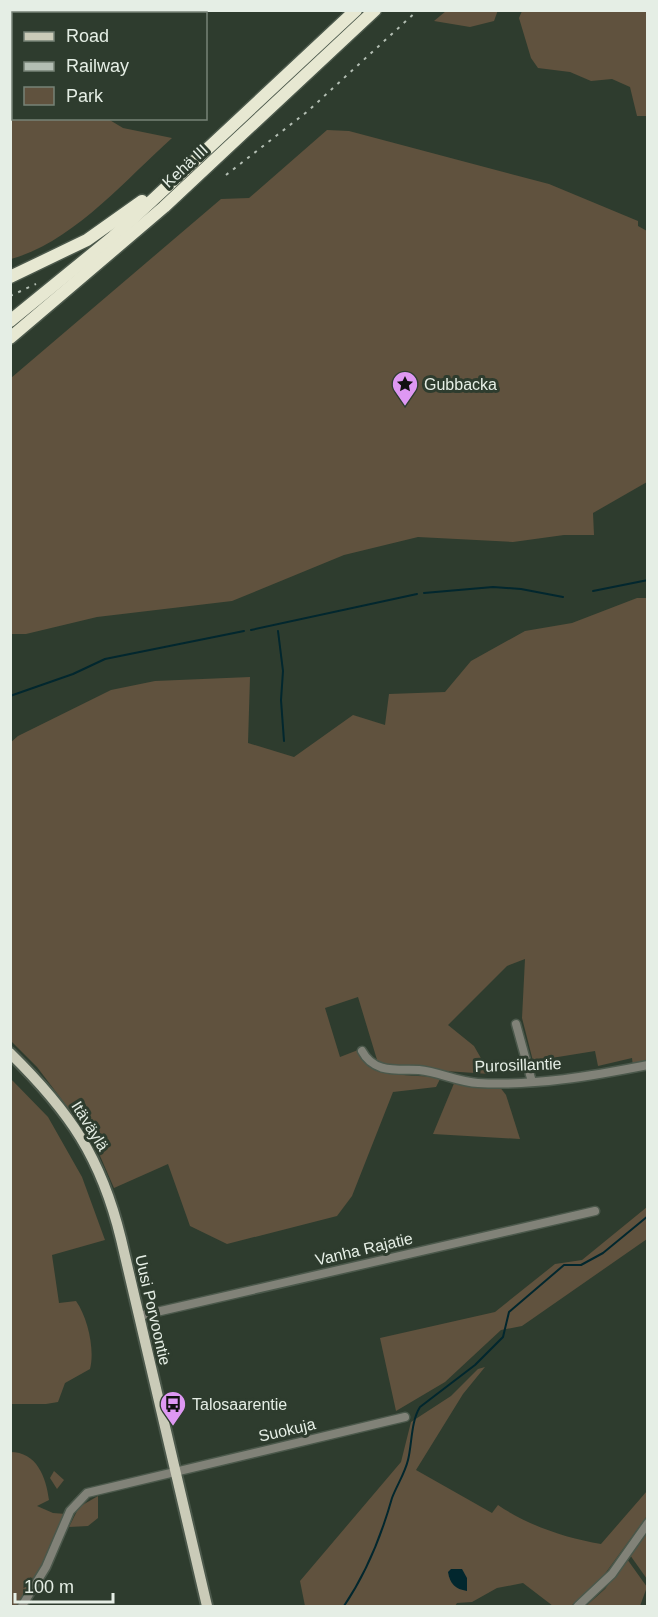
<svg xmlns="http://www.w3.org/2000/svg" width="658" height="1617" font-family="Arial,sans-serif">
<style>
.green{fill:#60523e}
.water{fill:#02272e}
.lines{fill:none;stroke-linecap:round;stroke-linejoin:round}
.stream{stroke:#02272e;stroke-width:2}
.minor-casing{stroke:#4b584b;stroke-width:11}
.major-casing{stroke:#4b584b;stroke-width:14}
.highway-casing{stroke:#4b584b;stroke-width:15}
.minor{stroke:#818278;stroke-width:8}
.major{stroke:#cacbb8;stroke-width:10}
.highway{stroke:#e7e8d2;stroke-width:12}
.rail{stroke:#b3beb3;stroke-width:2;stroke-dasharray:3 6;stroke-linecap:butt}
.labels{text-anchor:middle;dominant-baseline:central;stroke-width:6;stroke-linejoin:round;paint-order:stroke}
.street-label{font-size:16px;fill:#e5eee5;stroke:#2e3c2e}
.poi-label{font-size:16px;fill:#e5eee5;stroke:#2e3c2e;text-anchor:start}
</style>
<rect width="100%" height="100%" fill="#2e3c2e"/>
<g class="green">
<polygon points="498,10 494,21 470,27 434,21 446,11"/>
<polygon points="522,11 647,11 647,116 637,116 630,87 612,79 591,81 570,72 538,68 531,58 519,18"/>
<path d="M11 82 13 83 14 118 108 119 123 128 172 138C125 180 73 242 11 259Z"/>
<polygon points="327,130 349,131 549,184 638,221 638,226 647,231 647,482 593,513 594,535 564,535 513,542 418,537 344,555 232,601 97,617 26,634 11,634 11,378 221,199 249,198"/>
<path d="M637 598H647V1065L633 1067 632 1058 598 1066 595 1051 533 1061 522 1018 525 959 507 966 448 1025 474 1046 490 1074 385 1067 378 1063 358 997 325 1008 340 1057 358 1050C375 1079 411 1075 441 1077L436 1087 393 1092 352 1196 337 1216 227 1244 190 1226 168 1164 114 1188 94 1142 37 1067 11 1041 10 743 18 736 111 690 155 681 250 677 248 743 294 757 353 715 385 725 389 694 445 692 471 661 525 631 572 623Z"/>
<path d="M11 1079 48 1117 82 1177 105 1240 52 1255 59 1303 76 1301C88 1318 95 1350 90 1369L65 1383 58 1402 46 1404H11Z"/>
<polygon points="455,1081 499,1086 506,1095 520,1139 433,1134"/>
<polygon points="647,1207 647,1239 522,1326 501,1330 445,1382 396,1411 380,1338 495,1312 555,1264 582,1260"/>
<path d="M485 1367 463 1394 416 1470 492 1513 498 1505C527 1525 565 1538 601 1544L647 1491V1516L599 1582 571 1606H553L523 1583 497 1588 472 1602 457 1603 455 1606H305L300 1581 401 1462 411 1422 451 1396 478 1369Z"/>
<path d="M10 1452C37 1452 46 1477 49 1500L37 1506 53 1513 66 1514 44 1564 17 1606H10Z"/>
<polygon points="54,1471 64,1480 57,1489 50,1478"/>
<polygon points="98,1496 98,1518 88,1526 69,1527 79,1507"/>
<polygon points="647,1530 647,1579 630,1555"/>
<polygon points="627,1559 647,1587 640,1606 586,1606 605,1589"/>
</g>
<path class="water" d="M451 1569H462L467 1578V1591C455 1589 450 1584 448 1572Z"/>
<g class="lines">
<g class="stream">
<polyline points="593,591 648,580"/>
<polyline points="424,593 493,587 521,589 563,597"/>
<polyline points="251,630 417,594"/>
<polyline points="278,631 283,671 281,700 284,741"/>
<polyline points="10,696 73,674 105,659 244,631"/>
<path d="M344 1606C367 1572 381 1537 392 1498 397 1485 405 1473 408 1460 412 1444 411 1421 420 1407L475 1365 503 1337 509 1312 564 1265H581L603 1253 648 1216"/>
</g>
<g class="minor-casing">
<g id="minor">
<polyline points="516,1024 532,1082"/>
<path d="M362 1051C374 1074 398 1069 419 1070 439 1072 458 1082 478 1083 535 1086 592 1076 648 1065"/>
<polyline points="139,1316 595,1211"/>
<polyline points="22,1606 46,1567 70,1511 87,1493 405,1417"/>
<polyline points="578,1606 612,1574 648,1523"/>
</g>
</g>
<g class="major-casing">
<path id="major" d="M10 1053C70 1112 101 1157 121 1239L207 1606"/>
</g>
<g class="highway-casing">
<g id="highway">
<polyline points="10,277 87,240 142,201"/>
<polyline points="10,321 113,237 356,10"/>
<polyline points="10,338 164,207 375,10"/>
</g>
</g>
<use href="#minor" class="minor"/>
<use href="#major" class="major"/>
<use href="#highway" class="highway"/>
<g class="rail">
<polyline points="226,175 308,111 418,10"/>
<polyline points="10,296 36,284"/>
</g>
</g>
<defs>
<g id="sight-pin" transform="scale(1.35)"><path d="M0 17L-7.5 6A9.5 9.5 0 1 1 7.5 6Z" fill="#de98f3" stroke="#2e3c2e"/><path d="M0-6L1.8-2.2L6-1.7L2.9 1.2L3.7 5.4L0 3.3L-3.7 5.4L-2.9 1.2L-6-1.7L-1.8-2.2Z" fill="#111"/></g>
<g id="bus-pin" transform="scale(1.35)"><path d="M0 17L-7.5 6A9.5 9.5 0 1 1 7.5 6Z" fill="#de98f3" stroke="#2e3c2e"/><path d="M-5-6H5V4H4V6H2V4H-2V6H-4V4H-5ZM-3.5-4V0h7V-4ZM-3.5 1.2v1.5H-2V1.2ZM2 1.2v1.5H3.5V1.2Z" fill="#111"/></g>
</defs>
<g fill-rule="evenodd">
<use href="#sight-pin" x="405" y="384"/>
<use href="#bus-pin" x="173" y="1404"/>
</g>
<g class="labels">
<g class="street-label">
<text transform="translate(185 166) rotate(-43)">Kehä III</text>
<text transform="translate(518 1065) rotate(-2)">Purosillantie</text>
<text transform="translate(90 1126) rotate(58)">Itäväylä</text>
<text transform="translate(364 1249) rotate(-13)">Vanha Rajatie</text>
<text transform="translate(153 1310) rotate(77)">Uusi Porvoontie</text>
<text transform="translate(287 1430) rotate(-13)">Suokuja</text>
</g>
<g class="poi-label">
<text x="424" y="384">Gubbacka</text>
<text x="192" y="1404">Talosaarentie</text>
</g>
</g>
<rect width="658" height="1617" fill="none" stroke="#e5eee5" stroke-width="24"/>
<rect x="12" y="12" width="195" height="108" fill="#2e3c2e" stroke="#778377" stroke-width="1.5"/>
<rect x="24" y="32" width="30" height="9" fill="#cacbb8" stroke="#778377" stroke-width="1.5"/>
<text x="66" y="42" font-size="18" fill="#e5eee5">Road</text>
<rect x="24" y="62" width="30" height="9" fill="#b3beb3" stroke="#778377" stroke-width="1.5"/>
<text x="66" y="72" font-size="18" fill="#e5eee5">Railway</text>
<rect x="24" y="87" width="30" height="18" fill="#60523e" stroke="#778377" stroke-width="1.5"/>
<text x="66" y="102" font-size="18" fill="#e5eee5">Park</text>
<path d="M15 1593v9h98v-9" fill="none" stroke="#e5eee5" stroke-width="3"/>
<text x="24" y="1593" font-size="18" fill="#e5eee5" stroke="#2e3c2e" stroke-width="4.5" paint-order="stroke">100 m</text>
</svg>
